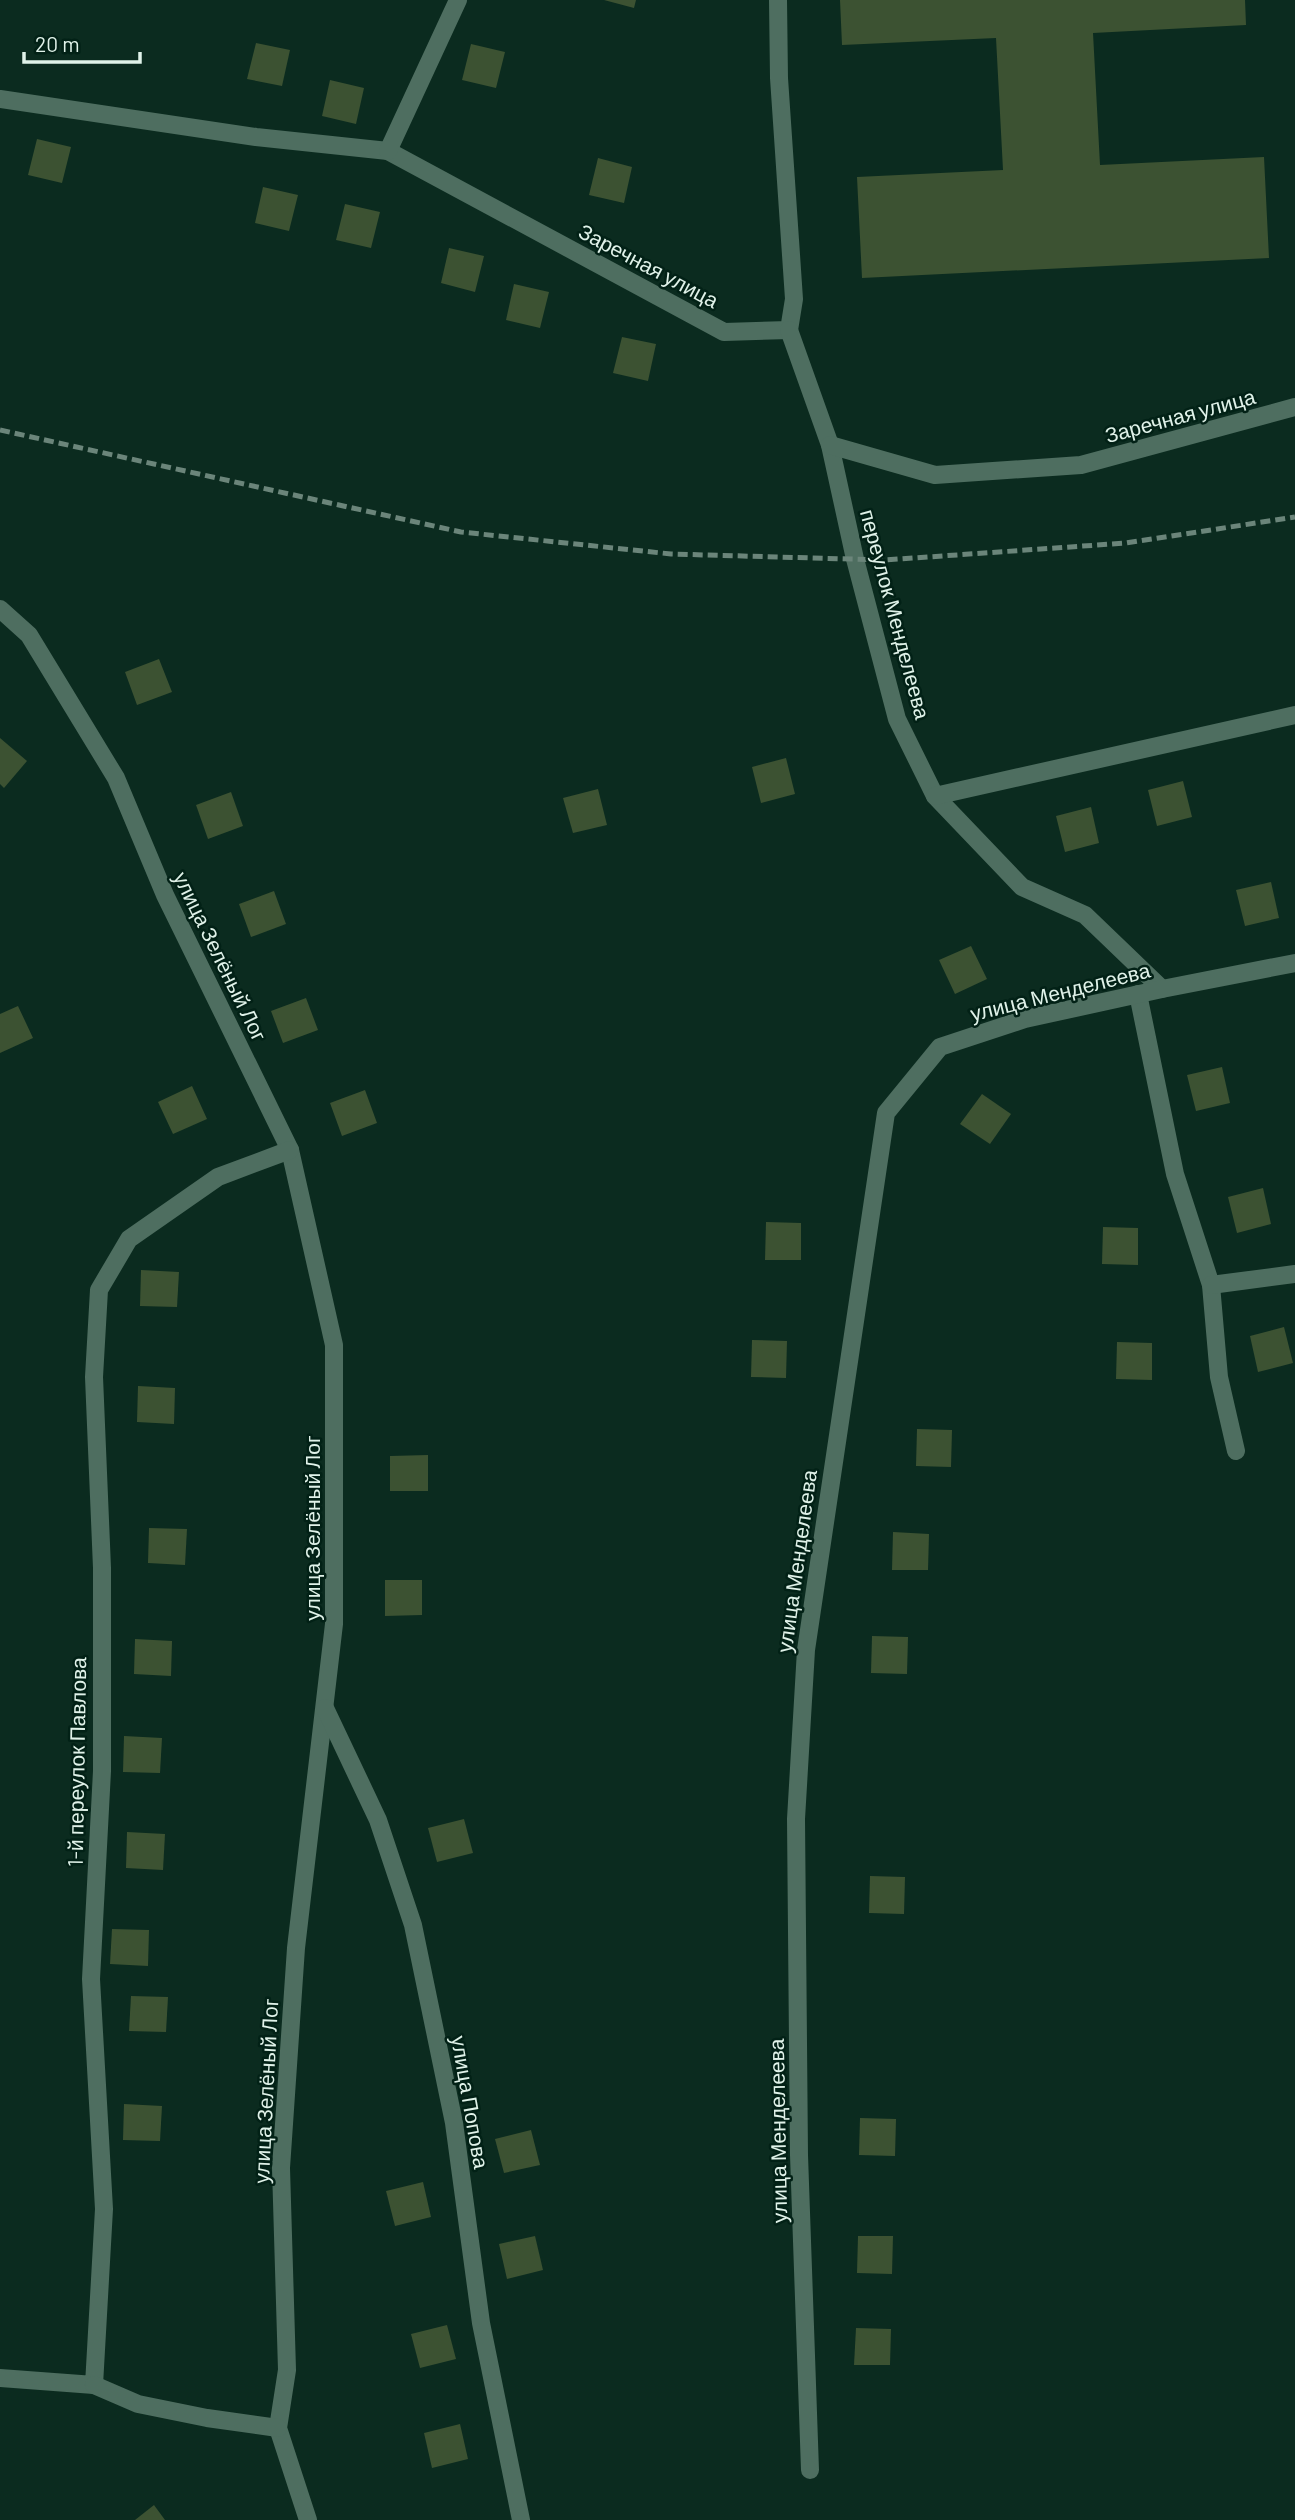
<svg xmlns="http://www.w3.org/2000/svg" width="1295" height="2520" font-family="Barlow,sans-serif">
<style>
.building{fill:#3c5232}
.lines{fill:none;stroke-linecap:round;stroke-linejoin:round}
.minor{stroke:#4e6e60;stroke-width:18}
.rail{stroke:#6b857a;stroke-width:5;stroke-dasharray:10 5;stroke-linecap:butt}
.labels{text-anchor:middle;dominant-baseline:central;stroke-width:5;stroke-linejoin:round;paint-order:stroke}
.street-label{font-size:21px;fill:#e0f2e9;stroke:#022116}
</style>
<rect width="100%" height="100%" fill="#0b2b1f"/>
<g class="building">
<polygon points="604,0 636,0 634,8"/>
<polygon points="840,0 1245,0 1246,25 1093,33 1100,165 1264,157 1269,258 862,278 857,177 1003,170 996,38 842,45"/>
<polygon points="256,43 290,50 282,86 247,79"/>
<polygon points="471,44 505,52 496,88 462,80"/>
<polygon points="330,80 364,88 356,124 322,116"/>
<polygon points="37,139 71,147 62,183 28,175"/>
<polygon points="598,158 632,167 624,203 589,195"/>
<polygon points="263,187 298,195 289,231 255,223"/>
<polygon points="345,204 380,212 371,248 336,240"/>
<polygon points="449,248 484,256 475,292 441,283"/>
<polygon points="514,284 549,292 540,328 506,320"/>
<polygon points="622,337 656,344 648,381 613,373"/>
<polygon points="159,659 172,692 137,705 125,672"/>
<polygon points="0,738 27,761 4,788 0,784"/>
<polygon points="786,758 795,794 761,803 752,767"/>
<polygon points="1183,781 1192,817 1157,826 1148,790"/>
<polygon points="598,789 607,825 573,833 563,798"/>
<polygon points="231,792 243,826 208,839 196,805"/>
<polygon points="1091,807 1099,843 1065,852 1056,816"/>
<polygon points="1271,882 1279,918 1245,926 1236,890"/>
<polygon points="274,891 286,924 251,937 239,904"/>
<polygon points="971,946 987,979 955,994 939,960"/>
<polygon points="306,998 318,1030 283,1043 271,1011"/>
<polygon points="18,1006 33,1038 0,1053 0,1014"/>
<polygon points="1222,1067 1230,1103 1196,1111 1187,1075"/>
<polygon points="192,1086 207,1119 173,1134 158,1102"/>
<polygon points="365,1090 377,1123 342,1136 330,1103"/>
<polygon points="982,1094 1011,1114 990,1144 960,1124"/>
<polygon points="1263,1188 1271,1224 1237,1233 1228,1197"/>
<polygon points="766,1222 801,1223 801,1260 765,1260"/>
<polygon points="1103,1227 1138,1228 1138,1265 1102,1264"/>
<polygon points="141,1270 179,1272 177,1307 140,1306"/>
<polygon points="1284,1327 1293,1363 1258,1372 1250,1336"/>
<polygon points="752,1340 787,1341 786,1378 751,1377"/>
<polygon points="1117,1342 1152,1343 1152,1380 1116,1379"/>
<polygon points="138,1386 175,1388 174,1424 137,1422"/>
<polygon points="917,1429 952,1430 951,1467 916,1466"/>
<polygon points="428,1455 428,1491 390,1491 390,1456"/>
<polygon points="149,1528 187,1529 185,1565 148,1563"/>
<polygon points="893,1532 929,1534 928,1570 892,1570"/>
<polygon points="385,1580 422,1580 422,1615 385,1616"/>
<polygon points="872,1636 908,1637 907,1674 871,1673"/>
<polygon points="135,1639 172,1641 171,1676 134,1674"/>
<polygon points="124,1736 162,1738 160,1773 123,1772"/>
<polygon points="464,1819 473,1853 437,1862 428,1828"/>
<polygon points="127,1832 165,1834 163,1870 126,1868"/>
<polygon points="870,1876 905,1877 904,1914 869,1913"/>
<polygon points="112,1929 149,1930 148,1966 110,1964"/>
<polygon points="131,1996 168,1997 166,2032 129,2031"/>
<polygon points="124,2104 162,2106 160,2141 123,2140"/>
<polygon points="860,2118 896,2119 895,2156 859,2155"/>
<polygon points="531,2130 540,2165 504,2173 495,2139"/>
<polygon points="423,2182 431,2217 395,2226 386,2191"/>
<polygon points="535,2236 543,2270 507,2279 499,2244"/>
<polygon points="858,2236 893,2236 892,2274 857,2273"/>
<polygon points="447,2325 456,2359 420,2368 411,2334"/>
<polygon points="856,2328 891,2329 890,2365 854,2365"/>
<polygon points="460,2424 468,2459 432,2468 424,2433"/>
<polygon points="154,2505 165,2520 135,2520"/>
</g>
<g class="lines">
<g class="minor">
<polyline points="0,99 256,137 388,151 724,332 789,330 794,299 779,78 778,0"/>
<polyline points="388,151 458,0"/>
<polyline points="789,330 830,445 855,559 897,719 935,796 1022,887 1085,915 1162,989"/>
<polyline points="830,445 935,475 1081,465 1295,407"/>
<polyline points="0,609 29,635 116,778 165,895 290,1150 334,1345 334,1624 296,1948 281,2168 287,2370 278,2428 308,2520"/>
<polyline points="935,796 1295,715"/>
<polyline points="1138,994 1175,1174 1211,1285 1219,1377 1236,1451"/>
<polyline points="1211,1285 1295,1274"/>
<polyline points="325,1708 378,1820 413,1925 454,2123 481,2323 521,2520"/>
<polyline points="0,2378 94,2385 104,2209 91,1979 102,1771 102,1568 94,1377 99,1290 129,1239 218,1177 290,1150"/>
<polyline points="94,2385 138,2404 207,2418 278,2428"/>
<polyline points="810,2470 799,2155 796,1819 806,1650 886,1113 940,1047 1025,1019 1162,989 1295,963"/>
</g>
<polyline class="rail" points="0,430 461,532 671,554 885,560 1126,543 1295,517"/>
</g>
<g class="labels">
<g class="street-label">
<text transform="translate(649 265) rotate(28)">Заречная улица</text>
<text transform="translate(1180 415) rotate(-15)">Заречная улица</text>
<text transform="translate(896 614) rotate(75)">переулок Менделеева</text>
<text transform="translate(221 956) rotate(64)">улица Зелёный Лог</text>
<text transform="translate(1060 991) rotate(-14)">улица Менделеева</text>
<text transform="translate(311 1528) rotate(-90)">улица Зелёный Лог</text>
<text transform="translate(796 1561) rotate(-82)">улица Менделеева</text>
<text transform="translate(76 1762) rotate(-89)">1-й переулок Павлова</text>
<text transform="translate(265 2091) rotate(-87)">улица Зелёный Лог</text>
<text transform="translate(471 2102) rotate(80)">улица Попова</text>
<text transform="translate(777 2131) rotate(-91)">улица Менделеева</text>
</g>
</g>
<path d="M24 52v10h116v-10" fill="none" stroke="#e0f2e9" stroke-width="3.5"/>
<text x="35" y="52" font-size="21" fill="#e0f2e9" stroke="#022116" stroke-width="5" paint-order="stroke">20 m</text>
</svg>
